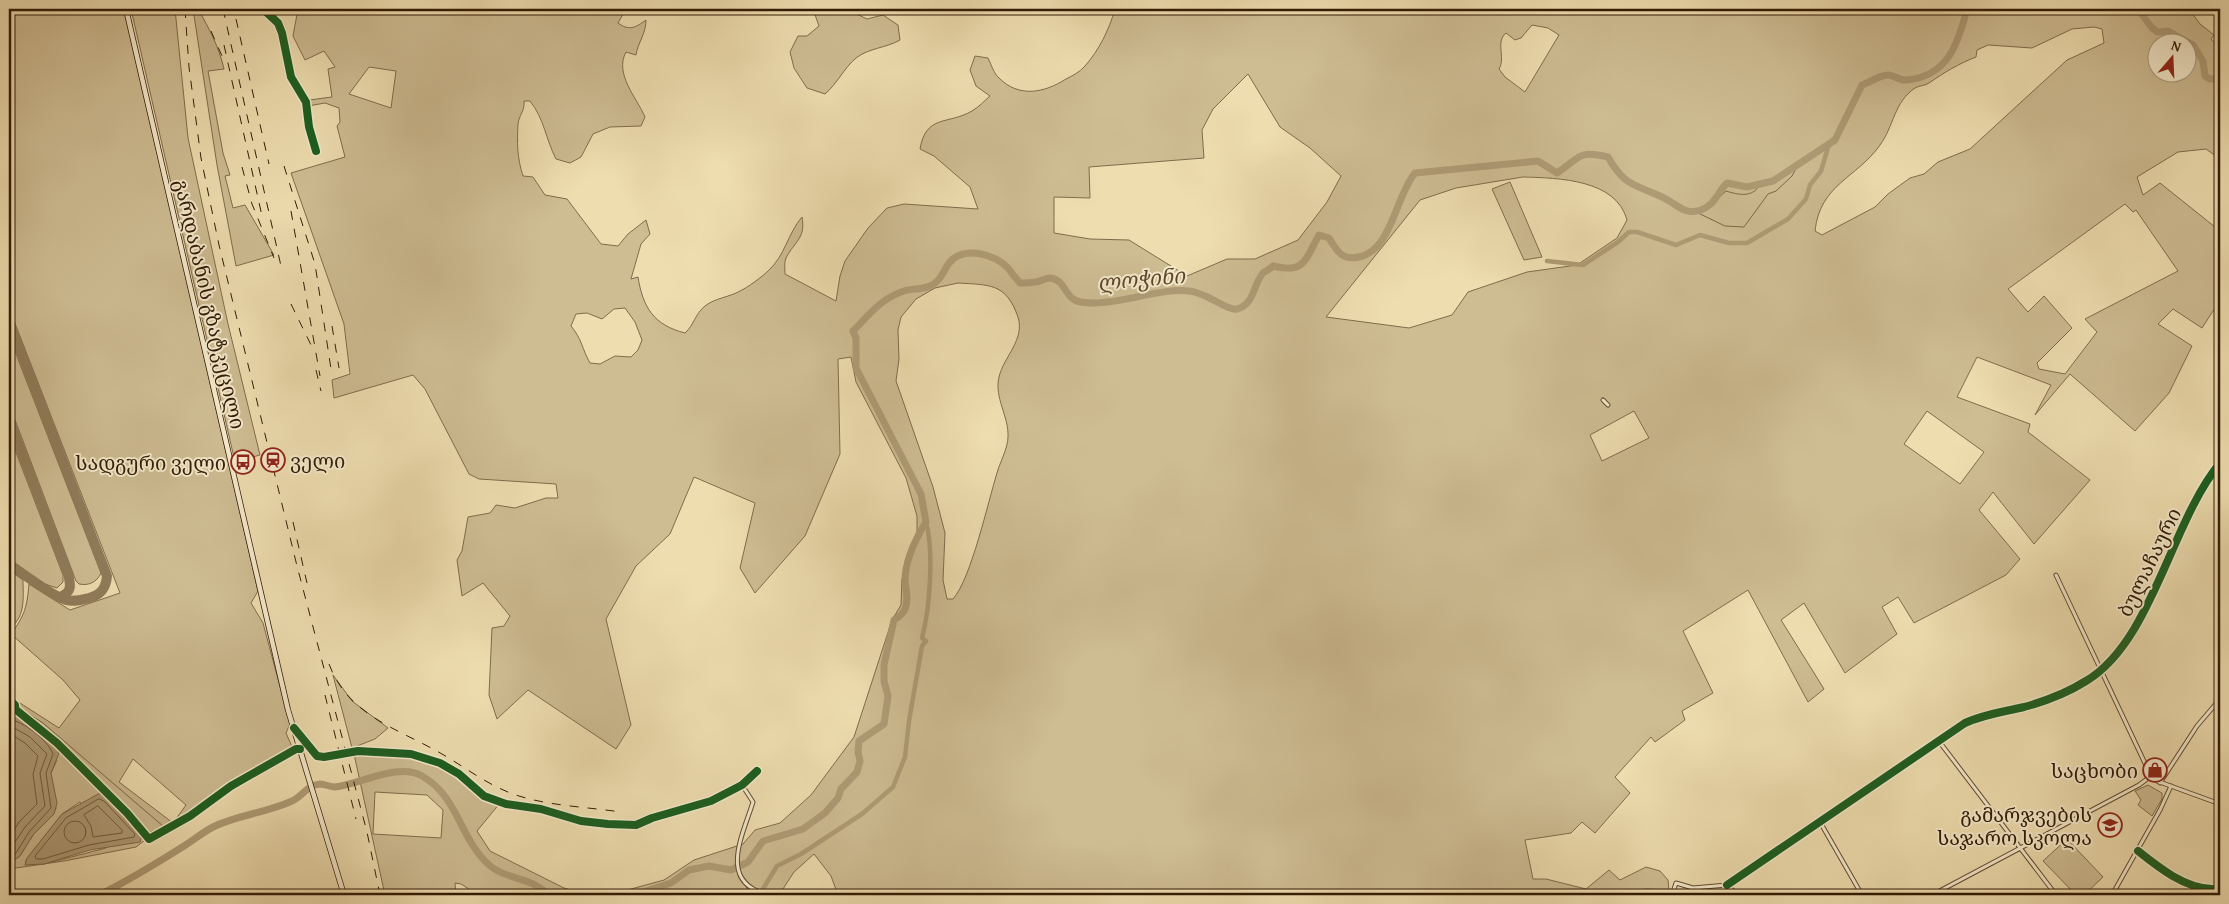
<svg xmlns="http://www.w3.org/2000/svg" width="2229" height="904" font-family="'Gentium Book Plus','Noto Serif Georgian',serif">
<style>
.green{fill:#cebc92;stroke:#806c4c;fill-rule:evenodd}
.water{fill:#ae9b75;stroke:#7c6848}
.lines{fill:none;stroke-linecap:round;stroke-linejoin:round}
.shore{stroke:#705b3d;stroke-width:1}
.stream{stroke:#7c6848;stroke-width:1}
.canal{stroke:#ae9b75;stroke-width:4.5}
.river{stroke:#ae9b75;stroke-width:7}
.taxiway{stroke:#907c5a;stroke-width:10}
.street-casing{stroke:#614c30;stroke-width:5}
.secondary-casing{stroke:#321b05;stroke-width:6}
.street{stroke:#f4e9cb;stroke-width:3}
.secondary{stroke:#f4e9cb;stroke-width:4.5}
.rail{stroke:#321b05;stroke-width:1;stroke-dasharray:9 9;stroke-linecap:butt}
.cycleway-casing{stroke:#f4e9cb;stroke-width:11}
.cycleway{stroke:#1b5e20;stroke-width:8}
.labels{text-anchor:middle;dominant-baseline:central;stroke-width:4;stroke-linejoin:round;paint-order:stroke}
.street-label{font-size:20px;fill:#321b05;stroke:#f4e9cb}
.poi-label{font-size:20px;fill:#321b05;stroke:#f4e9cb;text-anchor:end}
.water-label{font-size:21px;font-style:italic;fill:#5d482c;stroke:#f4e9cb}
</style>
<rect width="100%" height="100%" fill="#eeddaf"/>
<filter id="stains"><feTurbulence type="fractalNoise" baseFrequency=".004" numOctaves="4"/><feColorMatrix values="0 0 0 0 .2 0 0 0 0 .09 0 0 0 0 .02 0 0 0 .5 -.17"/></filter>
<radialGradient id="worn" r=".72"><stop offset=".6" stop-color="#630" stop-opacity="0"/><stop offset="1" stop-color="#630" stop-opacity=".3"/></radialGradient>
<g class="green">
<path d="M9 9H124L258 591 251 603 263 623 290 724 286 733 293 749 231 783 170 827 153 836H145V840L136 847 64 861 9 869V864L20 856 33 835 56 809 51 773 57 760 12 714H9V696L59 728 80 700 63 680 11 634C25 615 27 607 29 584L70 610 120 593 9 308ZM133 759 186 805 173 823 119 782ZM80 802 106 848 44 864 25 862 62 814Z"/>
<polygon points="131,9 175,9 188,138 228,324 260,455 235,462"/>
<path d="M193 9H198C209 28 219 47 224 69L208 71 223 153 230 175 225 176 233 208 245 205 274 255 236 266 217 165Z"/>
<path d="M298 9H622L623 14 618 23C629 31 635 28 646 20 646 34 638 42 636 55L626 52C614 74 637 98 645 117L641 126 610 127 593 134 581 157 570 163 556 159C546 140 544 118 530 101H524C525 111 519 115 518 124 517 142 517 158 523 176L533 177 545 195 567 199 601 244 618 246 628 234 646 220 650 234 641 244 631 279 638 277C643 308 654 325 685 333 694 325 695 314 705 306 715 298 730 297 740 291 747 288 763 276 768 271 785 256 788 233 802 217 806 238 795 241 786 258 784 262 785 269 785 274L836 301 840 276 845 261 868 228 887 208 904 204 978 209 970 187 934 156 920 149C926 114 948 125 972 111 979 107 984 101 990 96L976 86 970 70 975 56 988 58C991 64 994 74 999 78 1019 98 1044 93 1066 79 1072 76 1080 72 1085 66 1099 50 1109 30 1115 9H2189L2200 24 2214 35 2211 39 2220 49V159L2206 149 2178 152 2137 177 2143 195 2160 183 2220 231V306L2213 311 2202 328 2173 309 2158 324 2192 346 2169 393 2135 431 2070 374 2035 415 2051 385 1977 357 1957 397 2030 424 2028 432 2090 480 2034 544 1993 492 1979 510 2020 559 2006 575 1914 623 1898 597 1882 607 1897 634 1845 673 1804 603 1781 620 1824 689 1808 702 1748 590 1683 631 1713 693 1682 711 1685 720 1655 742 1651 737 1615 777 1630 793 1595 833 1582 822 1571 833 1525 840 1533 879H1546L1586 889 1609 870 1620 880 1646 867 1660 871 1668 880 1669 890 1645 889 1626 895H838L831 876 814 854 794 872 781 892C764 894 753 890 743 876L739 877 749 891 762 895H609L664 880 694 860 743 844 755 830 780 823 811 795 854 737 892 620 901 605 902 579 917 531V516L906 478 856 382 851 357 838 359 840 454 805 536 755 593 740 568 755 503 694 477 670 534 636 566 606 619 631 725 616 749 528 690 497 719 489 695 492 628 504 626 510 616 483 583 462 596 457 560 462 551 468 517 490 513 496 505 515 508 546 498H558L556 484 479 479 469 474 425 389 413 375 334 398 332 380 350 374 344 324 291 173 345 157 337 126 340 122 339 108 325 103 308 106 309 100 332 97 328 69 335 67 324 51 305 60 293 36ZM1532 25 1548 28 1559 35 1525 92 1505 77 1499 69C1506 58 1495 42 1506 33L1515 40 1521 38ZM2094 27 2102 29 2104 43 2067 60 1970 149 1938 162 1924 174 1910 178 1888 194 1875 207 1822 235 1815 231C1820 184 1857 178 1880 145 1894 126 1894 102 1915 88 1920 85 1925 86 1929 83 1945 72 1958 64 1976 57L1977 50 1988 45 2032 48 2072 29ZM2156 42H2186V72H2156ZM369 67 396 71 391 108 349 94ZM1248 74 1280 127 1310 148 1341 176 1327 202 1298 240 1255 259H1227L1187 276 1129 240 1090 239 1054 233V197L1090 198 1089 167 1204 158 1202 130 1213 109ZM1523 177C1558 178 1616 179 1627 220L1617 238 1577 265 1527 272 1468 292 1452 315 1409 328 1326 317 1420 200 1456 188ZM2125 204 2133 212 2136 210 2178 271 2085 319 2097 332 2065 374 2039 369 2037 363 2072 328 2044 296 2028 312 2008 289ZM958 283C990 285 1006 283 1018 317 1025 340 1004 356 999 377 994 398 1009 416 1008 437 1008 448 1000 462 997 473 988 502 971 579 953 599H947L943 580 945 533 933 487 896 381 899 359 898 330 901 317 916 299 935 288ZM625 308 635 322 642 340 638 350 631 357 615 356 600 364 590 363C582 349 582 339 571 326L576 314 587 313 602 319 614 309ZM1634 411 1649 438 1602 461 1590 435ZM1927 411 1984 452 1960 484 1904 444Z"/>
<path d="M813 9H846L867 19 883 15 898 25 900 40C886 48 869 48 856 58 844 68 837 84 825 94L807 88 794 68 790 52 798 36H807L819 26Z"/>
<polygon points="1510,182 1542,257 1524,260 1492,189"/>
<path d="M9 336 101 573C97 582 89 586 79 584L76 581 9 404Z"/>
<polygon points="9,434 63,575 63,582 57,588 45,584 9,560"/>
<path d="M9 570 23 580C23 595 26 616 11 627L9 625Z"/>
<polygon points="333,675 352,701 388,728 375,739 352,748"/>
<path d="M360 753C377 754 395 753 411 756 444 763 473 784 500 803L477 831 490 851 564 888 588 895H478L461 884 455 883 456 895H385L354 754ZM375 792 427 795 443 810 441 838 373 834Z"/>
<polygon points="2148,785 2162,793 2162,799 2152,816 2138,805 2141,800 2135,791"/>
<polygon points="2067,839 2103,877 2084,895 2076,895 2043,861"/>
</g>
<g class="water">
<path d="M9 714C28 716 50 737 59 753L51 773 57 803 54 814 33 835 20 856 9 864Z"/>
<polygon points="100,793 107,796 142,834 140,842 90,850 44,864 25,865 27,858 62,814"/>
</g>
<g class="lines">
<g class="shore">
<path d="M9 719C24 722 47 739 53 754L46 773 51 808 29 832 16 853 9 859"/>
<polyline points="9,725 30,737 47,754 40,773 45,806 25,827 9,851"/>
<polyline points="9,733 25,743 38,756 33,774 37,804 19,822 9,839"/>
<polygon points="99,799 104,801 135,834 134,837 89,845 43,859 36,859 35,856 66,818"/>
<polygon points="98,806 122,830 122,833 93,837 91,826 84,815"/>
<circle cx="75" cy="832" r="11"/>
</g>
<g class="stream">
<path d="M1715 201 1726 191C1739 195 1752 198 1760 185"/>
<polyline points="1694,211 1725,226 1744,227 1768,194 1776,191 1792,176 1800,161"/>
<polyline points="9,704 12,706"/>
<polyline points="18,707 43,723 164,827 148,833"/>
</g>
<g class="canal">
<polyline points="1547,261 1583,265 1618,242 1629,232 1637,232 1676,245 1700,235 1729,243 1747,243 1788,219 1806,199 1810,185 1821,171 1829,144"/>
<path d="M761 892 777 866 801 854 862 814 893 787 905 757 909 721 922 646 926 641 922 638C930 608 934 551 926 522"/>
</g>
<g class="river">
<polyline points="2138,9 2152,28 2158,32 2168,31 2193,45 2203,61 2205,76 2210,79 2220,79"/>
<path d="M99 895C128 881 157 863 184 846 194 840 203 832 213 827 237 815 266 813 292 801 302 797 307 785 320 784 325 784 330 787 335 787 361 784 399 762 422 776 459 797 459 838 489 865 506 880 530 876 549 895"/>
<path d="M634 895 671 883 689 870 709 866 731 870 748 862 763 841 803 829 825 813 838 798 841 789 857 772 860 761 858 752 859 741 884 724 888 696 884 681V665L894 620C899 617 903 614 905 609 909 600 906 590 905 581 905 561 916 538 926 522L921 494 856 368V338L853 331C870 314 880 299 904 291 912 288 922 290 930 286 940 282 943 272 949 263 963 245 994 254 1008 268 1012 273 1015 278 1020 283 1025 283 1030 283 1035 282 1040 282 1045 278 1050 278 1063 279 1064 292 1072 298 1077 303 1087 303 1094 303 1126 303 1159 288 1189 291 1206 292 1227 311 1237 309 1255 304 1253 284 1263 273 1266 271 1270 269 1273 266 1305 274 1305 260 1319 235L1329 238C1337 251 1342 261 1359 257 1392 250 1395 197 1415 173L1538 161 1557 173C1581 157 1577 150 1608 157 1625 187 1635 184 1662 197 1676 203 1684 216 1701 210 1715 205 1717 193 1727 183L1747 187 1773 181 1835 140 1862 85C1870 82 1880 75 1888 75 1894 75 1900 81 1907 80 1948 76 1958 44 1967 9"/>
</g>
<g class="taxiway">
<path d="M9 321 107 576C106 588 101 595 89 598 81 600 74 602 66 600 52 596 22 573 9 564"/>
<path d="M9 419 68 574C71 586 72 592 60 597"/>
</g>
<g class="street-casing">
<g id="street">
<polyline points="263,9 278,23 282,33 291,77 306,102 309,127 316,151"/>
<polyline points="1603,400 1608,405"/>
<polyline points="2056,575 2151,776 2157,781 2220,804"/>
<polyline points="9,699 15,705 15,709 57,743 127,813 149,839 190,816 231,786 296,749 300,749"/>
<polyline points="294,728 317,756 324,757 358,751 411,754 440,763 459,774 484,796 506,804 541,809 581,821 608,824 636,825 652,818 711,801 742,785 757,771"/>
<polyline points="1938,740 2056,895"/>
<polyline points="2160,783 2197,726 2220,699"/>
<path d="M742 785 753 802C743 835 716 884 770 895"/>
<polyline points="1820,822 1862,895"/>
<path d="M2138 851C2158 867 2184 888 2212 889"/>
<path d="M1727 885 1965 723C1985 714 2003 712 2024 707 2046 701 2067 693 2086 681 2152 642 2171 522 2220 463"/>
<polyline points="1672,895 1676,883 1693,888 1727,885 1738,895"/>
<polyline points="1932,895 2139,785 2151,776"/>
<polyline points="2112,895 2160,810 2171,786"/>
</g>
</g>
<g class="secondary-casing">
<polyline id="secondary" points="126,9 288,710 344,895"/>
</g>
<use href="#street" class="street"/>
<use href="#secondary" class="secondary"/>
<g class="rail">
<polyline points="185,9 189,67 201,158 219,245 297,566 367,832 380,895"/>
<polyline points="223,9 281,266"/>
<polyline points="236,19 269,164"/>
<polyline points="211,31 222,56"/>
<polyline points="224,45 262,216"/>
<polyline points="284,166 315,264 331,369"/>
<polyline points="242,167 252,204 274,258"/>
<polyline points="291,211 320,376"/>
<polyline points="291,304 311,345"/>
<polyline points="332,326 339,368"/>
<polyline points="316,370 321,391"/>
<polyline points="293,522 307,583"/>
<path d="M329 664C348 716 399 729 442 754 468 769 490 787 519 796 551 806 587 807 621 812"/>
<polyline points="325,695 356,819"/>
</g>
<g class="cycleway-casing">
<g id="cycleway">
<polyline points="263,9 278,23 282,33 291,77 306,102 309,127 316,151"/>
<polyline points="9,699 15,705 15,709 57,743 127,813 149,839 190,816 231,786 296,749 300,749"/>
<polyline points="294,728 317,756 324,757 358,751 411,754 440,763 459,774 484,796 506,804 541,809 581,821 608,824 636,825 652,818 711,801 742,785 757,771"/>
<path d="M2138 851C2158 867 2184 888 2212 889"/>
<path d="M1727 885 1965 723C1985 714 2003 712 2024 707 2046 701 2067 693 2086 681 2152 642 2171 522 2220 463"/>
</g>
</g>
<use href="#cycleway" class="cycleway"/>
</g>
<defs>
<g id="station-ring" transform="scale(1.25)"><circle r="9.5" fill="#f4e9cb" stroke="#8f2418" stroke-width="1.5"/><path d="M-3-6H3Q5-6 5-4V2Q5 4 3 4L4.5 6H3L1.5 4h-3L-3 6H-4.5L-3 4Q-5 4-5 2V-4Q-5-6-3-6ZM-3.5-4v3h7v-3ZM-3.5 1v1.5H-2V1ZM2 1v1.5H3.5V1Z" fill="#8f2418"/></g>
<g id="bus-ring" transform="scale(1.25)"><circle r="9.5" fill="#f4e9cb" stroke="#8f2418" stroke-width="1.5"/><path d="M-5-6H5V4H4V6H2V4H-2V6H-4V4H-5ZM-3.5-4V0h7V-4ZM-3.5 1.2v1.5H-2V1.2ZM2 1.2v1.5H3.5V1.2Z" fill="#8f2418"/></g>
<g id="shop-ring" transform="scale(1.25)"><circle r="9.5" fill="#f4e9cb" stroke="#8f2418" stroke-width="1.5"/><path d="M-5-2.5h2.3a2.7 3.5 0 0 1 5.4 0H5L5.5 6h-11ZM-1.5-2.5h3a1.5 2.3 0 0 0-3 0Z" fill="#8f2418"/></g>
<g id="school-ring" transform="scale(1.25)"><circle r="9.5" fill="#f4e9cb" stroke="#8f2418" stroke-width="1.5"/><path d="M0-5L7-2L0 1L-7-2ZM-4 1L0 2.5L4 1V4Q0 6-4 4Z" fill="#8f2418"/></g>
</defs>
<g fill-rule="evenodd">
<use href="#station-ring" x="273" y="460"/>
<use href="#bus-ring" x="243" y="462"/>
<use href="#shop-ring" x="2155" y="770"/>
<use href="#school-ring" x="2110" y="825"/>
</g>
<g class="labels">
<g class="street-label">
<text transform="translate(210 304) rotate(77)">გარდაბანის გზატკეცილი</text>
<text transform="translate(2149 562) rotate(-64)">ბულაჩაური</text>
</g>
<g class="poi-label">
<text x="290" y="460" text-anchor="start">ველი</text>
<text x="226" y="462">სადგური ველი</text>
<text x="2138" y="770">საცხობი</text>
<text x="2092" y="814">გამარჯვების<tspan x="2092" dy="23">საჯარო სკოლა</tspan></text>
</g>
<g class="water-label">
<text transform="translate(1141 279) rotate(-5)">ლოჭინი</text>
</g>
</g>
<rect width="2229" height="904" fill="none" stroke="#eeddaf" stroke-width="30"/>
<rect x="10" y="10" width="2209" height="884" fill="none" stroke="#321b05" stroke-width="2.5"/>
<rect x="15" y="15" width="2199" height="874" fill="none" stroke="#321b05"/>
<g transform="translate(2172 58) rotate(19)"><circle r="24" fill="#f4e9cb" stroke="#a6977c"/>
<path d="M0-4L9 19L0 12L-9 19Z" fill="#8f2418"/>
<text y="-8" font-size="14" font-weight="bold" text-anchor="middle" fill="#321b05">N</text>
</g>
<rect width="100%" height="100%" filter="url(#stains)"/>
<rect width="100%" height="100%" fill="url(#worn)"/>
</svg>
